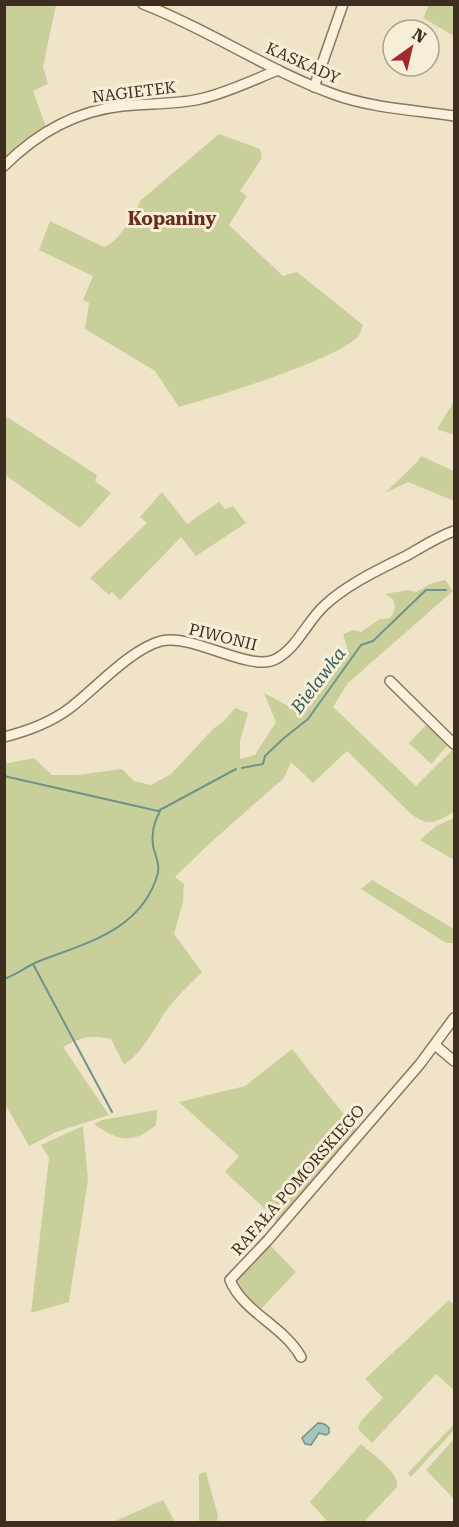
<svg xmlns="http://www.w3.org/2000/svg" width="459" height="1527" font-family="'Roboto Serif',serif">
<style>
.green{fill:#c9cf9b}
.water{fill:#a9c4bc;stroke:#6f938a;stroke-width:1.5}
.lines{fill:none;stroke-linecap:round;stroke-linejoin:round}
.stream{stroke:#6f938a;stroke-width:2}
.minor-casing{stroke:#8d765c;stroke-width:12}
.minor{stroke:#faf1dc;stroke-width:9}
.labels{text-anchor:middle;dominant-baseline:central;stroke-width:6;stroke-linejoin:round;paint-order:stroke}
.street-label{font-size:16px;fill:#3d2e20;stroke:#f7eed8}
.neighbourhood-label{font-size:18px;font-weight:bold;fill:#6b2e1e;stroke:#f7eed8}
.water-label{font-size:18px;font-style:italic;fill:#2f5d5a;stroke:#f7eed8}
</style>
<rect width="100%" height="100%" fill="#f0e4c8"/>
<g class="green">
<polygon points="5,5 56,5 43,67 48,84 33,91 46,127 5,160"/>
<polygon points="429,5 454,5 454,36 423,18"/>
<path d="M219 134 260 149 262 158 240 191 247 196 229 225 283 276 297 272 363 325C362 328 361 331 360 334 345 358 211 398 179 407L155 371 85 329 89 303 83 300 93 276 39 250 50 221 104 247C116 244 137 213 140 201Z"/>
<polygon points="454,401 454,435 437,429"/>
<polygon points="4,415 97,475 95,481 111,493 80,528 5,475"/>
<polygon points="421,456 454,471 454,501 408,482 385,493 417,462"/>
<polygon points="162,492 187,524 219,502 225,509 233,506 246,523 196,556 181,537 120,600 112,592 109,595 90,578 147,523 140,517"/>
<path d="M445 580 453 591 348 683 333 707 416 786 454 748V812C435 822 430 828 411 814L347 751 313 783 291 762 284 778 210 843 175 877 184 884 183 902 174 934 202 972C189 985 174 999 164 1014 152 1033 143 1051 124 1065L111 1039C90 1035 82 1037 63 1047L109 1115 56 1132 29 1146 5 1104 4 764 34 758 52 775H77L122 769 134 781 151 785 171 774 213 729 224 721 235 708 248 713 240 741V759L255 755 276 722 264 693 296 710 303 712 314 699 320 680 330 665 349 654 343 634 354 630 361 632 380 619 390 618C398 607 396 599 385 594L408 590 416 592 430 584Z"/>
<polygon points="429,722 450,743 431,764 409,743"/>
<polygon points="454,818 454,860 420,840 436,826"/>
<polygon points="372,880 454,929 454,943 446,943 361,889"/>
<polygon points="292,1049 357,1131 277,1225 275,1218 225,1172 239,1156 179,1102 245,1086"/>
<path d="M157 1110 156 1125C132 1145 118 1141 94 1124L102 1120Z"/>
<polygon points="83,1126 88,1180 69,1302 31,1313 49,1158 41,1145"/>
<polygon points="269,1244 296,1272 260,1310 251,1304 234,1282"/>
<polygon points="449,1300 454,1305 454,1390 436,1374 372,1443 358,1429 360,1422 383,1398 365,1379"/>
<polygon points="454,1424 454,1430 411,1477 408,1473"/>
<polygon points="454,1439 454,1499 426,1470"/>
<path d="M361 1444C372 1454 400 1473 397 1487L364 1522H328L310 1502Z"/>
<polygon points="206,1472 218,1516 217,1522 199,1522 199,1474"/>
<polygon points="163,1500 175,1522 113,1522"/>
</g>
<path class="water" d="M318 1423C323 1423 326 1424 329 1428V1433L326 1435 319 1433 311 1445 305 1444 302 1438Z"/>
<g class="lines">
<g class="stream">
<polyline points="242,768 263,764 265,756 284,738 308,719 361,645 373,641 426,590 446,590"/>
<polyline points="4,776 158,811 236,769"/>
<polyline points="33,964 112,1112"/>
<path d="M4 979C16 975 26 967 37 962 85 943 142 931 158 873 160 863 155 855 153 846 151 833 154 822 160 811"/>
</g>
<g class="minor-casing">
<g id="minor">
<path d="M143 4C208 29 267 70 333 94 371 108 414 110 454 116"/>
<polyline points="314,87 343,4"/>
<path d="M4 166C36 134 76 111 122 106 148 103 174 105 200 99 227 93 253 80 278 70"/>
<polyline points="390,681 454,744"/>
<path d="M4 737C28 731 50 723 70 708 96 688 131 649 161 641 193 633 250 673 276 659 298 647 307 621 325 605 348 584 378 570 406 556 422 547 437 537 454 531"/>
<polyline points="435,1045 454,1061"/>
<path d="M301 1357C284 1326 243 1312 230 1280L268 1240 420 1064 454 1018"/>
</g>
</g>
<use href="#minor" class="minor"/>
</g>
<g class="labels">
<g class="street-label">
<text transform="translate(303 63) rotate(24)">KASKADY</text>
<text transform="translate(134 92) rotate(-7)">NAGIETEK</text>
<text transform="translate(223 637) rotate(14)">PIWONII</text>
<text transform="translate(298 1180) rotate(-49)">RAFAŁA POMORSKIEGO</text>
</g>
<g class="neighbourhood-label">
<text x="172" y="218">Kopaniny</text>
</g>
<g class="water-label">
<text transform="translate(318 680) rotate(-53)">Bielawka</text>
</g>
</g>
<rect width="459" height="1527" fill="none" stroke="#3d2e20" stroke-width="12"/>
<g transform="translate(411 48) rotate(34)"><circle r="28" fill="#f7eed8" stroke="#ada18e" stroke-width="1.5"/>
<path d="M0-4.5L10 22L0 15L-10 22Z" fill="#9e2a2b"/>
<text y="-9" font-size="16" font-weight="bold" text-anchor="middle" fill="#3d2e20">N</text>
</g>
</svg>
